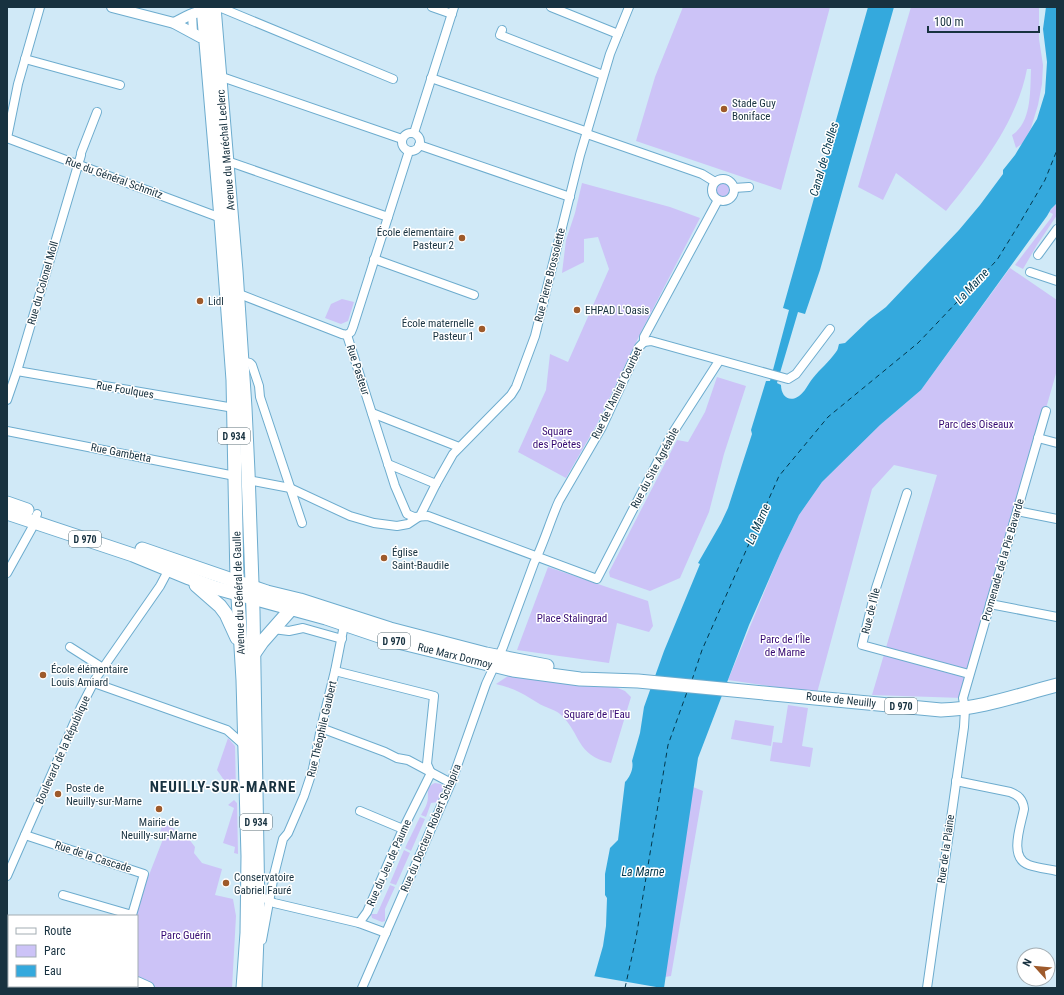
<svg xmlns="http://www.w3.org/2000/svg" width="1064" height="995" font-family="'Roboto Condensed',sans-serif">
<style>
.green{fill:#ccc3f7}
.water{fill:#34a9dd}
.pier{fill:#d0e9f7}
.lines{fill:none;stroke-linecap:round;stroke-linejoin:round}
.ferry{stroke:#03374c;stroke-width:1;stroke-dasharray:5 4;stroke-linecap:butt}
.minor-casing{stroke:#6dacce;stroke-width:10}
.tertiary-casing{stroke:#6dacce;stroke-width:12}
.secondary-casing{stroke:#6dacce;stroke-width:14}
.primary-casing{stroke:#6dacce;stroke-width:15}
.minor{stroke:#fff;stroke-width:8}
.tertiary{stroke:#fff;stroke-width:10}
.secondary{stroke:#fff;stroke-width:12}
.primary{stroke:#fff;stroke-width:13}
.poi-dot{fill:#9e5a2b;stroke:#fff;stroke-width:1.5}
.labels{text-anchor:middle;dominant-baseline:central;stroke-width:3;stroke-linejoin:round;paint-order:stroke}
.shield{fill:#fff;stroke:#5d7079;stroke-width:1}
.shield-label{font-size:10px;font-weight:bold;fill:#183240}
.poi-label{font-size:11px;fill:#183240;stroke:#fff;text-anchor:start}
.street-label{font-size:11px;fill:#183240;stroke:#fff}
.park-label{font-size:11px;fill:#360a73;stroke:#fff}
.water-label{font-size:12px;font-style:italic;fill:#03374c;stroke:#fff}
.district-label{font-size:15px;font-weight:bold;letter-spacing:1px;fill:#183240;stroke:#fff}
</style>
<rect width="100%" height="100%" fill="#d0e9f7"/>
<g class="green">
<polygon points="683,7 830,7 781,190 636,141 655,77"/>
<path d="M911 7H1039V39L1043 65 1042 84 1038 105 1031 128 1023 143 1016 148 1012 135C1032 122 1030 91 1031 69H1027C1017 122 980 169 946 211L896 173 883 200 858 187Z"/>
<circle cx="723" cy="190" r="7"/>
<polygon points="582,183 670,207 700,218 642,330 597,424 566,478 518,452 546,390 550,354 568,362 609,269 598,237 584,239 584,262 562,273 566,240 575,213"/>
<polygon points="1057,203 1057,215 1037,245 1023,269 1015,265 1051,218 1053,214 1049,212"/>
<polygon points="1010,268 1057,300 1057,370 963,698 872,695 937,475 894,465 872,489 817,693 728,680 780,554 799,515 822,482 880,425 921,390"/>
<polygon points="342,299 354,302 348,321 341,324 325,318 331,304"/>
<polygon points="717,377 746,386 724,454 709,512 680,578 650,591 610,577 609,572 677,440 688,442 705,412"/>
<polygon points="548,567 648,601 653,626 649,632 617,623 609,663 517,650"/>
<path d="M508 676 613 686 625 691 631 697 611 763C575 755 582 734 560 714 554 709 544 707 538 703 531 699 526 695 519 692 512 688 503 686 496 684Z"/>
<polygon points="788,705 808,708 802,746 813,748 810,767 770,761 773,742 782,743"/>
<polygon points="735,720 774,726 771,746 731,739"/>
<polygon points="228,738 235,746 236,790 233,793 217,770"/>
<path d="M435 783 441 784 443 788 438 802 431 803 426 817 421 815C423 811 426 807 427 803 430 795 424 787 435 783Z"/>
<polygon points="693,787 703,791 671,976 665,977"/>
<polygon points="234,800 237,803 238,854 234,853 235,847 223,843 234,808 228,805"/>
<polygon points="420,817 425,819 411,851 405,848"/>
<polygon points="163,823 173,828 177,833 185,834 195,847 194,853 202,863 222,869 215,895 233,899 236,916 232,988 156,988 137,981 137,916 133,916 165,834 160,832"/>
<polygon points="404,850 410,853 396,885 390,883"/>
<polygon points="390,885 395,887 385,909 385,921 382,922 372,918 371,914 377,914"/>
</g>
<path class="water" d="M868 7H894L820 270 805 314 798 312 777 383 781 385C781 396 789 403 799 396 805 392 808 384 813 378 820 369 829 362 836 352 838 350 838 347 839 344L845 343 869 320 886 307 959 230 980 205 1003 174V170L1015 155 1037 119 1045 93 1047 62 1043 29 1046 7H1057V203L1051 209 1047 216 921 390 880 425 822 482 799 515 780 554 749 625 698 758 664 988H591L603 946 606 926 607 898 605 895V874L610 848 618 840 625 782C630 777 634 768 632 761L640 733 644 707 664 651 700 564 698 563 721 523 728 508 752 434 751 430 766 381H770L789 310 783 308Z"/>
<polygon class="pier" points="593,976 662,988 589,988"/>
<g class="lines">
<g class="ferry">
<polyline points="692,680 702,650 779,476 828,417 918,343 997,260 1018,226 1045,180 1057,150"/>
<polyline points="625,988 636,938 668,745 687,692"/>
</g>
<g class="minor-casing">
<g id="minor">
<polyline points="219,7 393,79"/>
<polyline points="432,7 452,14"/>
<polyline points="551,7 618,34"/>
<polyline points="192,14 193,33"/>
<polyline points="502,30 500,35 603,75"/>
<polyline points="25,59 120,85"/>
<polyline points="219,76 402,139"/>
<polyline points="431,78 585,131 590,135 702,174 715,182"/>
<circle cx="411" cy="142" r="9"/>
<polyline points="414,133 454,7"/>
<polyline points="7,138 221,218"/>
<polyline points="7,138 18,84 40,7"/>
<polyline points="419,145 570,197"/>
<polyline points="81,153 97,112"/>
<polyline points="227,161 388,217"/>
<circle cx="723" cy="190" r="11"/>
<polyline points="734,188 749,187"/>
<polyline points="1038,255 1057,229"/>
<polyline points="374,259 474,295"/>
<polyline points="1030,272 1057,281"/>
<polyline points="234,292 342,334 347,335"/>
<polyline points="347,335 395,486 407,514 414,517 428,516 597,579 672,434 719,361"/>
<polyline points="347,335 351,332 353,327 409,151"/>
<polyline points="644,342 651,341 788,379 796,374 830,329"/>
<polyline points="242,361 250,363 252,365 259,386 260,397 302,523"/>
<polyline points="17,371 234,408"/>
<polyline points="7,400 17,371 81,155"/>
<polyline points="372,413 459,447"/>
<polyline points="7,431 235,476"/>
<polyline points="1038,438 1057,443"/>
<polyline points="388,464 436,484"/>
<polyline points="248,480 290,488 350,516 374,523 397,526 408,524 420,516 436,484 453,454 511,395 516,387 535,336 580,155 610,54 629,7"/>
<polyline points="907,493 876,588 862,645 969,674"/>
<polyline points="1017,511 1057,519"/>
<polyline points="7,573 32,528 37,514"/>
<polyline points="990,604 1057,617"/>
<polyline points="273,629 289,631 303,628 342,639"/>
<polyline points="70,647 103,668"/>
<polyline points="335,671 434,696 427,764 431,773"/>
<polyline points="94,682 97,684 227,730 245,746"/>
<polyline points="321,728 385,752 397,758 408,760 451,783"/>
<path d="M956 781 1010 792C1018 795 1023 799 1024 809 1021 825 1008 858 1029 865 1038 868 1048 869 1057 871"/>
<polyline points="360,811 403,829"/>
<polyline points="25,835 144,874 132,915 63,895"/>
<polyline points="7,876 81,707 96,678 160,586 169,569"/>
<polyline points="264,898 274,903 359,923 386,933"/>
<polyline points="7,922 9,924"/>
<polyline points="359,923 367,912 403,829 431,773"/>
<polyline points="262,940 274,875 283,839 288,833 304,796 313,769 321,728 335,671 345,620"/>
<path d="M362 988 451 783 486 684 503 647 534 563C544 543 550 521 559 501L602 427 639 347 644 342V337L718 200"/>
<polyline points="927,988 964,727 965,709 963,698 1046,411"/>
</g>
</g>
<g class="tertiary-casing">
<g id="tertiary">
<polyline points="112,7 174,23 200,37 212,38"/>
<path d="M174 23C185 18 199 7 209 15"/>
</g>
</g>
<g class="secondary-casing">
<g id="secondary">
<polyline points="7,950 9,949"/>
<polyline points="137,983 148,988"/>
</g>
</g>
<g class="primary-casing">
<g id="primary">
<polyline points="203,7 221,218 233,380 237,581 243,680 248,856 247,933 243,988"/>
<polyline points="214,7 236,271 245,408 248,472 253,611 258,912 255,988"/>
<polyline points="7,503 27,510"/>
<path d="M7 513 133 555 189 578 216 588 326 618 394 641 513 670 580 679 638 681 941 710C981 709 1018 695 1057 685"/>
<polyline points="142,549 267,592 300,600 390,629 486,654 547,666"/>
<polyline points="196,585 220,606 226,614 237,638"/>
<polyline points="253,655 262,642 292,608"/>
</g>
</g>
<use href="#minor" class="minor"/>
<use href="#tertiary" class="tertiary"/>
<use href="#secondary" class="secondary"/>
<use href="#primary" class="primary"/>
</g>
<g class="poi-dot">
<circle cx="724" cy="109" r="4"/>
<circle cx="462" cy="238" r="4"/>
<circle cx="200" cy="301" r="4"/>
<circle cx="577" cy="310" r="4"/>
<circle cx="482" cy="329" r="4"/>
<circle cx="384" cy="558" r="4"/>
<circle cx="43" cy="675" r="4"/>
<circle cx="58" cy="794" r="4"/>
<circle cx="159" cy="809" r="4"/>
<circle cx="226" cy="883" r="4"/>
</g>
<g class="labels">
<g class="shield">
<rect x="218" y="428" width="32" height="16" rx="3"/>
<rect x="69" y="531" width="32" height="16" rx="3"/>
<rect x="378" y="633" width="32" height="16" rx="3"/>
<rect x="885" y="698" width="32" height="16" rx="3"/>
<rect x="240" y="814" width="32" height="16" rx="3"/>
</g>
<g class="shield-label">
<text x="234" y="436">D 934</text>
<text x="85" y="539">D 970</text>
<text x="394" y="641">D 970</text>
<text x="901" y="706">D 970</text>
<text x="256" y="822">D 934</text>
</g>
<g class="poi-label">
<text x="732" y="103">Stade Guy<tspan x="732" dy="13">Boniface</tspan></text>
<text x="454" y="232" text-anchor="end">École élementaire<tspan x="454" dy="13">Pasteur 2</tspan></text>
<text x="208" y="301">Lidl</text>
<text x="585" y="310">EHPAD L'Oasis</text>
<text x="474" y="323" text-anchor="end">École maternelle<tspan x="474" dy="13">Pasteur 1</tspan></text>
<text x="392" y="552">Église<tspan x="392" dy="13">Saint-Baudile</tspan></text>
<text x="51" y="669">École élémentaire<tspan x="51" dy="13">Louis Amiard</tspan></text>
<text x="66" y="788">Poste de<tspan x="66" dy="13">Neuilly-sur-Marne</tspan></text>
<text x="159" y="822" text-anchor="middle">Mairie de<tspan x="159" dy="13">Neuilly-sur-Marne</tspan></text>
<text x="234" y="877">Conservatoire<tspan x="234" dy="13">Gabriel Fauré</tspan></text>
</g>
<g class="street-label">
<text transform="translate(226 150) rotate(-95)">Avenue du Maréchal Leclerc</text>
<text transform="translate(114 178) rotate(20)">Rue du Général Schmitz</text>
<text transform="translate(550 275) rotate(-76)">Rue Pierre Brossolette</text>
<text transform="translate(43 283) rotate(-74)">Rue du Colonel Moll</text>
<text transform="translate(358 370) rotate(72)">Rue Pasteur</text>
<text transform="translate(125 390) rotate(10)">Rue Foulques</text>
<text transform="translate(617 393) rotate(-64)">Rue de l'Amiral Courbet</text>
<text transform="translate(121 453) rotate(11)">Rue Gambetta</text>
<text transform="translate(655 468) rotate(-62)">Rue du Site Agréable</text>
<text transform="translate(1003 560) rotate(-74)">Promenade de la Pie Bavarde</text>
<text transform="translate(239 593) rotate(-92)">Avenue du Général de Gaulle</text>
<text transform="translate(871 611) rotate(-76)">Rue de l'Île</text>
<text transform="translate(455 656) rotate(14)">Rue Marx Dormoy</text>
<text transform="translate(841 700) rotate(6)">Route de Neuilly</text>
<text transform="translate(322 729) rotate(-77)">Rue Théophile Gaubert</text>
<text transform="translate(63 750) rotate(-66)">Boulevard de la République</text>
<text transform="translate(431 828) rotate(-67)">Rue du Docteur Robert Schapira</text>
<text transform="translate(946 849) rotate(-82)">Rue de la Plaine</text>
<text transform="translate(93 857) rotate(18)">Rue de la Cascade</text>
<text transform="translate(389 863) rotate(-66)">Rue du Jeu de Paume</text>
</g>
<g class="park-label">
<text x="976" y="424">Parc des Oiseaux</text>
<text x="557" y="431">Square<tspan x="557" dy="13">des Poètes</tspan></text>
<text x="572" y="618">Place Stalingrad</text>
<text x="785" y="639">Parc de l'Île<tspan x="785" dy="13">de Marne</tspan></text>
<text x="597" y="714">Square de l'Eau</text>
<text x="186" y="935">Parc Guérin</text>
</g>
<g class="water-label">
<text transform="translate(824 159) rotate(-74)">Canal de Chelles</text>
<text transform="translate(972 286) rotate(-47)">La Marne</text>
<text transform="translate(758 524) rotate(-66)">La Marne</text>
<text x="643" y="872">La Marne</text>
</g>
<g class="district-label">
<text x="223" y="787">NEUILLY-SUR-MARNE</text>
</g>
</g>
<rect width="1064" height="995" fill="none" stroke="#183240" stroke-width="16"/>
<rect x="8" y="915" width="130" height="72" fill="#ffffff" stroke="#a3adb3"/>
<rect x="16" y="928" width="20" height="6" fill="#ffffff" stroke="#a3adb3"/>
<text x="44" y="935" font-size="12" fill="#183240">Route</text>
<rect x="16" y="945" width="20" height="12" fill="#ccc3f7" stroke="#a3adb3"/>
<text x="44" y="955" font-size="12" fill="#183240">Parc</text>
<rect x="16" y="965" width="20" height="12" fill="#34a9dd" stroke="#a3adb3"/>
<text x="44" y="975" font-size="12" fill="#183240">Eau</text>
<g transform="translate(1036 967) rotate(297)"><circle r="19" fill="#ffffff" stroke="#a3adb3"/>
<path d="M0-3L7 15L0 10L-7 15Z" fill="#9e5a2b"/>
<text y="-6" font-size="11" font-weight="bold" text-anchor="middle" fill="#183240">N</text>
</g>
<path d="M928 26v6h111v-6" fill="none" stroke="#183240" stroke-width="2"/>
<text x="934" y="26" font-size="12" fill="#183240" stroke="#ffffff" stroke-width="3" paint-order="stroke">100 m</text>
</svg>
